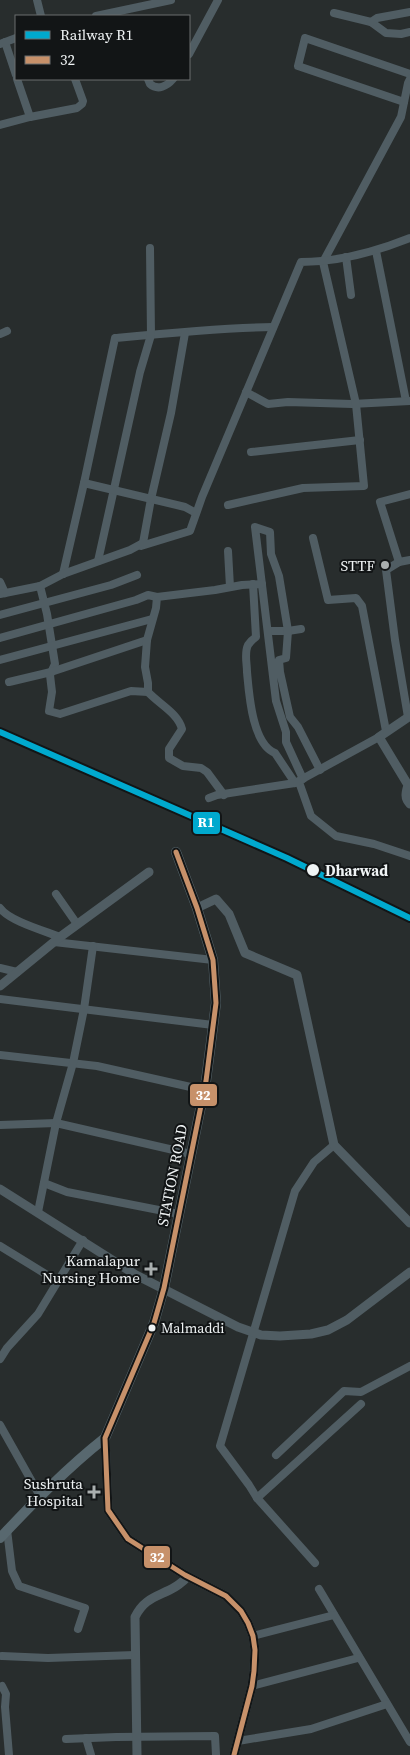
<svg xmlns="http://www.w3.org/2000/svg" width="410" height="1755" font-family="'Source Serif 4',serif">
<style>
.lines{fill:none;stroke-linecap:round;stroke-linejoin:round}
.minor{stroke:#505d63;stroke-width:8}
.tertiary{stroke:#505d63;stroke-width:9}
.secondary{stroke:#58686f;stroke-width:10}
.rail-casing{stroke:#5b6365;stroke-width:4}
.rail{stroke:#121516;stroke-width:2;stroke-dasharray:5.5;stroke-linecap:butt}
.bus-1-casing{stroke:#121516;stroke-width:9}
.bus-1{stroke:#c7916a;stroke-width:5}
.rail-1-casing{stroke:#121516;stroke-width:10}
.rail-1{stroke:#00a9ce;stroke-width:6}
.poi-dot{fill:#a9aeae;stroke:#121516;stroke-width:2}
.stop-dot{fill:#eff3f4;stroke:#121516;stroke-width:2}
.labels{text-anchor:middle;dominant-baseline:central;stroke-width:4;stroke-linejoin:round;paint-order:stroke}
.bus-label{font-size:14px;fill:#eff3f4;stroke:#121516;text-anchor:start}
.poi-label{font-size:15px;fill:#eff3f4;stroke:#121516;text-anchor:end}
.stop-label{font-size:15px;font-weight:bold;fill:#eff3f4;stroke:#121516;text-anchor:start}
.street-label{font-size:15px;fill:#eff3f4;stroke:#121516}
.line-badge{stroke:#121516;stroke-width:2}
.badge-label{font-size:14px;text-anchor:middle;font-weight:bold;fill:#fff}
</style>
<rect width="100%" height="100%" fill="#282d2d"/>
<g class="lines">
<g class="minor">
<polyline points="37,0 41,16"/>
<polyline points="334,13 371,22 386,33 401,34 410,32"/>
<polyline points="96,16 171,0"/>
<polyline points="371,22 377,18 410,12"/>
<polyline points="5,42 16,75"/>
<polyline points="0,44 16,38"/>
<polyline points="189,54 218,0"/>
<polyline points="17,79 30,117"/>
<path d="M148 79 150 84C158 91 167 86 173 79"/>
<polyline points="404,102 298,66 305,38 410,74"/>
<polyline points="0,125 30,117 77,108 82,104 83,101 75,79"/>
<polyline points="376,251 406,401"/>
<polyline points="346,257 351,295"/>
<polyline points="0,334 7,331"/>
<polyline points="246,392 268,404 288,402 352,404 410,401"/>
<polyline points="251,452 360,440"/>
<path d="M84 483 115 338C168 333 220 328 273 327"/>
<polyline points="410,494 380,502 399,562 410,560"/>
<polyline points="228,505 303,488 364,486 356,404 323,262 401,117 408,83 410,79"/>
<polyline points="313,538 328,600 356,598 362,606 386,731"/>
<polyline points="143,543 151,499 171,413 185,333"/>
<polyline points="228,551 230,587"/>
<polyline points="98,561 140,372 151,335 150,248"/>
<polyline points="399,562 386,570 395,640 408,717"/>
<polyline points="63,574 84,483 185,507 196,513"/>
<polyline points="0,582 5,593"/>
<path d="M253 584 256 637C253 639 250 642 248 645 244 653 247 663 247 672 249 693 252 744 275 753L295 783"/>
<polyline points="40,586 47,614 55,664 50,675 52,692 49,711 60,714 131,691 148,692"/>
<path d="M0 594 40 586 63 574 130 550 143 543 141 546 190 531 202 497 301 262C339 262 375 252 410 238"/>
<polyline points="0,615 111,585 137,575"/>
<polyline points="269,631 288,631 301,629"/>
<polyline points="0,638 136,600 148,595 157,597"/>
<polyline points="0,660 152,619"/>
<polyline points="9,682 51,672 147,640"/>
<polyline points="303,779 286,742 286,732 276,701 255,527 270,532 271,554 279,576 288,631 286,658 279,660 280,672 290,717 298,727 320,770"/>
<polyline points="299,782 311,816 336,836 374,844 410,856"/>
<path d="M224 795 207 772 201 768 183 766 169 758V749L182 729C178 713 159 704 148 692V683L145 667 147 640 156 608 157 597 215 590 242 585 262 584"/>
<polyline points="209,798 217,795 295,783 379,737"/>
<polyline points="56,894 77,924"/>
<path d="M0 908C9 921 45 931 60 937"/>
<polyline points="54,942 213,960"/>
<polyline points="0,968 17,972"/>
<polyline points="0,999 213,1025"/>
<polyline points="0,1055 97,1066 204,1090"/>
<polyline points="0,1125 56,1123 191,1154"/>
<polyline points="44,1183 67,1192 179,1214"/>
<polyline points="38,1212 56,1123 73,1063 84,1009 93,946"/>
<polyline points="0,1246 57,1281"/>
<polyline points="0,1359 7,1348 38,1314 83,1240"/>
<polyline points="0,1425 40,1496"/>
<polyline points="276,1455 344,1391 361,1392 410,1366"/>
<polyline points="257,1498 361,1404"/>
<polyline points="7,1530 12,1571 19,1586 85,1608 78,1629"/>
<polyline points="315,1563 257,1498 249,1485 220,1446 295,1191 314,1162 334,1145"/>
<polyline points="319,1589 410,1742"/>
<polyline points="253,1636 334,1615"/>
<polyline points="2,1656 48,1658 135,1655"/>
<polyline points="2,1686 6,1694 5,1707 9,1755"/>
<polyline points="252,1686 358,1658"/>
<polyline points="86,1738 91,1755"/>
<polyline points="66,1739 116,1737 215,1736 216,1755"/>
<polyline points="238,1741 311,1729 387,1704"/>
</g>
<g class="tertiary">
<path d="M410 716 379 737 408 785C406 792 404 798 410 804"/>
<polyline points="197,908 216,899 229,914 245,953 297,975 334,1145 410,1223"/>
<polyline points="0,986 60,937 149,872"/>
<polyline points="0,1189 136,1275 238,1327 261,1335 280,1336 311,1334 328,1330 347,1320 410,1272"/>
<polyline points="105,1438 108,1510 128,1539 185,1575 226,1596 241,1611 248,1623 253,1636 255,1650 254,1671 252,1686 234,1755"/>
<path d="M137 1755 135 1617C145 1597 158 1597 175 1587 180 1584 184 1580 188 1577"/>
</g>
<path class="secondary" d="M0 1538C33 1503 67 1468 105 1438L154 1323 164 1288 206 1081 216 1003 213 960 197 908 176 852"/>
<g class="rail-casing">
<polyline id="rail" points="0,732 287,858 410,918"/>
</g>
<use href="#rail" class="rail"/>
<g class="bus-1-casing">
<polyline id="bus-1" points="176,852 197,908 213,960 216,1003 206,1081 164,1288 154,1323 105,1438 108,1510 128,1539 185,1575 226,1596 241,1611 248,1623 253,1636 255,1650 254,1671 252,1686 234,1755"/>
</g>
<use href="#bus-1" class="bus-1"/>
<g class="rail-1-casing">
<polyline id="rail-1" points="0,732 287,858 410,918"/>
</g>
<use href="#rail-1" class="rail-1"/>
</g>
<g class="poi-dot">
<circle cx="385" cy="565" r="5"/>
<path d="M148.5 1261.5h5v5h5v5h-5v5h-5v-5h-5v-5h5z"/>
<path d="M91.5 1484.5h5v5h5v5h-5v5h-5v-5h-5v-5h5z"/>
</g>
<g class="stop-dot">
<circle cx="313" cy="870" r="7"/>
<circle cx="152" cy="1328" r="4.5"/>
</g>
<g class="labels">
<g class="bus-label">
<text x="161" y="1328">Malmaddi</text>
</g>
<g class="poi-label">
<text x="375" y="565">STTF</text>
<text x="140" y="1260">Kamalapur<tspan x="140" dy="17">Nursing Home</tspan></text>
<text x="83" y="1483">Sushruta<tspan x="83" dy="17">Hospital</tspan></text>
</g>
<g class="stop-label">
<text x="325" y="870">Dharwad</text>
</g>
<g class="street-label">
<text transform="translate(172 1175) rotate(-79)">STATION ROAD</text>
</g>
</g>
<g class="line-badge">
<rect x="192" y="811" width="29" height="24" rx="5" fill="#00a9ce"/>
<rect x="189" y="1083" width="29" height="24" rx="5" fill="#c7916a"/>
<rect x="143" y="1545" width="28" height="24" rx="5" fill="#c7916a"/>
</g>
<g class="badge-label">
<text x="206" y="827">R1</text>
<text x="203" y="1100">32</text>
<text x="157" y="1562">32</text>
</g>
<rect x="15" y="15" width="175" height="65" fill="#121516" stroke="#6a6e6f"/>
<rect x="25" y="31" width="25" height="8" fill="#00a9ce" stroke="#6a6e6f"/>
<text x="60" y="40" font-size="15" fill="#eff3f4">Railway R1</text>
<rect x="25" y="56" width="25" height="8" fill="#c7916a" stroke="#6a6e6f"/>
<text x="60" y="65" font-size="15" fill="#eff3f4">32</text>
</svg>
